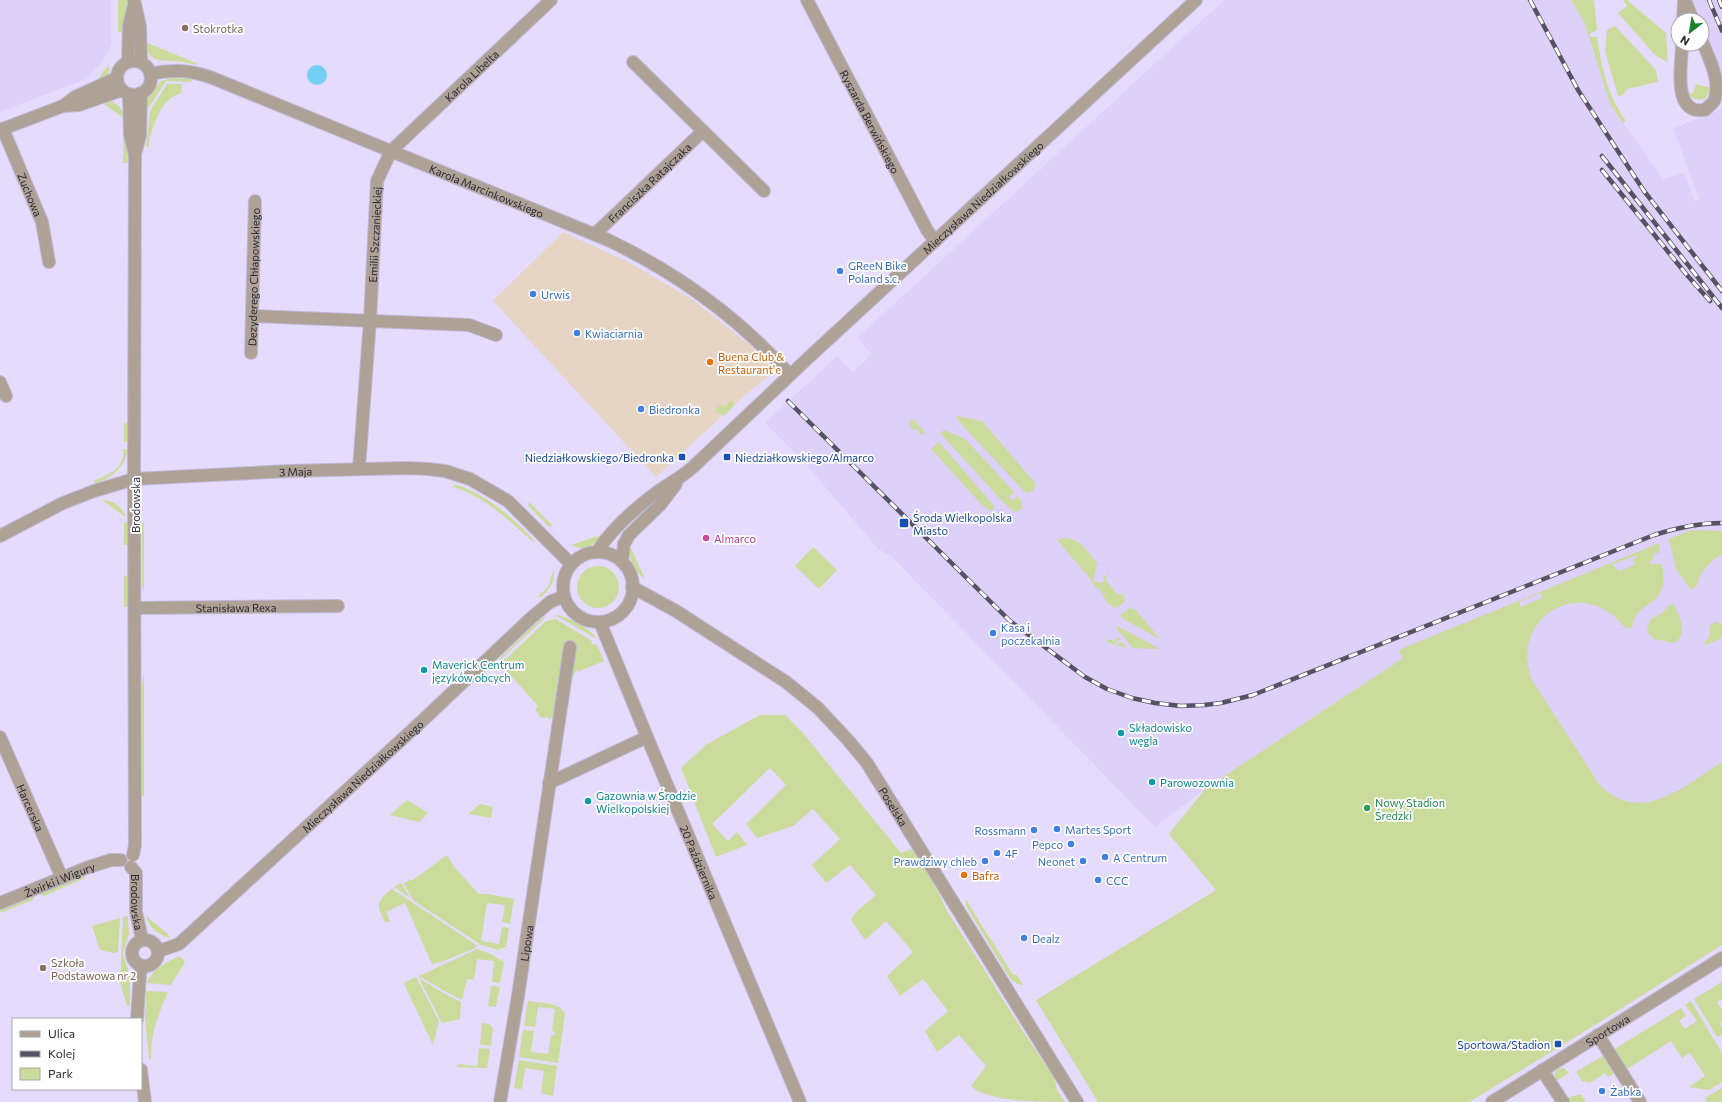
<svg xmlns="http://www.w3.org/2000/svg" width="1722" height="1102" font-family="Commissioner,sans-serif">
<style>
.commercial{fill:#e6d4c4}
.built{fill:#ddd1fa}
.green{fill:#cbdb9b;fill-rule:evenodd}
.water{fill:#74cff5}
.lines{fill:none;stroke-linecap:round;stroke-linejoin:round}
.minor-casing{stroke:#c0b7d5;stroke-width:14}
.tertiary-casing{stroke:#c0b7d5;stroke-width:14}
.minor{stroke:#aea297;stroke-width:12}
.tertiary{stroke:#aea297;stroke-width:12}
.rail-casing{stroke:#565263;stroke-width:4.5}
.rail{stroke:#fff;stroke-width:3;stroke-dasharray:9;stroke-linecap:butt}
.education-dot{fill:#8d6e63;stroke:#fff;stroke-width:1.5}
.shop-dot{fill:#3f7fe0;stroke:#fff;stroke-width:1.5}
.food-dot{fill:#e8710a;stroke:#fff;stroke-width:1.5}
.transit-dot{fill:#1a4fb4;stroke:#fff;stroke-width:1.5}
.hotel-dot{fill:#d1479c;stroke:#fff;stroke-width:1.5}
.culture-dot{fill:#0f9aa8;stroke:#fff;stroke-width:1.5}
.leisure-dot{fill:#2e9e5b;stroke:#fff;stroke-width:1.5}
.labels{text-anchor:middle;dominant-baseline:central;stroke-width:3.5;stroke-linejoin:round;paint-order:stroke}
.education-label{font-size:11px;fill:#785e54;stroke:#fff;text-anchor:start}
.street-label{font-size:11px;fill:#2b2834;stroke:#fff}
.shop-label{font-size:11px;fill:#366cbe;stroke:#fff;text-anchor:start}
.food-label{font-size:11px;fill:#c56008;stroke:#fff;text-anchor:start}
.transit-label{font-size:11px;fill:#164399;stroke:#fff;text-anchor:end}
.hotel-label{font-size:11px;fill:#b23c85;stroke:#fff;text-anchor:start}
.culture-label{font-size:11px;fill:#0d838f;stroke:#fff;text-anchor:start}
.leisure-label{font-size:11px;fill:#27864d;stroke:#fff;text-anchor:start}
</style>
<rect width="100%" height="100%" fill="#e5dbfd"/>
<polygon class="commercial" points="563,232 630,263 693,300 750,345 775,371 745,395 656,477 493,301"/>
<g class="built">
<polygon points="0,0 111,0 111,46 102,62 86,79 0,112"/>
<polygon points="1224,0 1571,0 1585,24 1610,104 1663,179 1684,173 1695,201 1699,199 1673,128 1722,109 1722,788 1561,889 1403,658 1206,788 1155,827 891,556 878,549 806,464 765,423 837,356 853,372 872,354 857,338"/>
<polygon points="1693,0 1722,0 1722,72 1702,20"/>
</g>
<g class="green">
<polygon points="118,0 127,0 125,32 118,32"/>
<path d="M1571 0H1594L1597 30 1589 34 1591 37H1597C1602 69 1607 94 1626 121L1623 123 1610 104 1585 24Z"/>
<polygon points="1623,0 1627,0 1666,33 1668,62 1656,56 1618,13 1627,6"/>
<polygon points="1615,26 1656,70 1658,82 1627,89 1623,95 1618,96 1605,51 1607,30"/>
<path d="M145 42 196 63V65C188 63 181 61 173 61 155 60 149 61 145 42Z"/>
<polygon points="108,66 110,69 108,76 96,83 96,81"/>
<polygon points="172,78 192,79 191,82 166,81 147,110 146,115 145,102 148,98 161,81"/>
<path d="M167 84H182L181 93C177 95 173 96 170 99 159 107 149 134 149 147H146L150 111Z"/>
<path d="M1696 84 1711 88 1706 98C1697 101 1691 99 1687 91L1693 94Z"/>
<path d="M104 101C116 100 122 107 124 118L105 105Z"/>
<polygon points="124,124 125,124 128,163 123,163"/>
<polygon points="731,400 734,404 734,406 725,415 720,414 714,411 721,404 724,407"/>
<polygon points="957,416 982,421 1035,483 1035,487 1033,491 1027,493 1023,490 962,425 956,417"/>
<polygon points="913,419 925,433 922,435 916,429 914,430 908,424"/>
<rect x="124" y="423" width="4" height="19"/>
<polygon points="944,430 963,438 968,442 1014,492 1009,497 1012,501 1017,496 1022,502 1022,507 1020,510 1014,512 1003,502 940,433"/>
<polygon points="939,442 994,506 993,510 991,511 982,505 931,449"/>
<path d="M124 449H128V450C123 469 113 477 95 484L94 481C111 473 123 470 124 449Z"/>
<path d="M454 484C486 494 511 516 534 540L533 542C508 520 486 497 453 487Z"/>
<path d="M102 500C113 500 121 506 126 516H124Z"/>
<polygon points="529,502 553,526 549,527 528,505"/>
<polygon points="127,522 128,545 124,545 124,523"/>
<polygon points="142,523 144,523 144,592 142,584"/>
<path d="M1691 530 1722 531V554C1711 560 1699 573 1697 586L1691 590 1676 569 1669 539Z"/>
<path d="M603 534C596 544 584 553 572 545Z"/>
<path d="M1062 538C1080 537 1087 551 1097 563L1093 581 1103 583 1104 577 1107 574 1108 576 1106 578 1107 582 1118 595 1122 593 1125 600C1123 604 1119 608 1114 608L1116 604 1113 607 1109 604 1113 601 1108 604 1103 596 1106 592 1102 595 1101 592 1102 590 1100 591 1099 590 1100 588 1098 589 1097 587 1096 588 1088 576 1057 540Z"/>
<path d="M1659 543 1660 553H1654L1653 560 1650 561 1651 564H1662C1671 612 1635 597 1632 628H1625C1584 573 1508 616 1532 680L1599 784C1640 827 1684 786 1722 762V945L1595 1025 1469 1102H1098L1036 1000 1216 890 1169 834 1206 788 1403 658 1399 652 1401 649ZM1639 554 1636 556 1633 562 1637 563 1628 568 1618 571 1613 565H1611ZM1540 593 1542 598 1520 607 1519 602Z"/>
<path d="M630 546 645 579C634 572 628 559 630 546Z"/>
<polygon points="813,547 837,570 819,589 795,566"/>
<circle cx="598" cy="587" r="21"/>
<path d="M554 569C555 582 550 589 540 598L538 596 548 587Z"/>
<polygon points="126,575 128,579 128,607 124,607 124,576"/>
<path d="M1672 604 1675 606C1680 619 1689 634 1674 643L1654 639 1648 633 1647 628 1651 619 1660 614Z"/>
<polygon points="1130,608 1136,610 1160,639 1123,619 1120,615"/>
<path d="M555 615C568 616 590 628 597 639Z"/>
<polygon points="547,616 500,660 499,659 539,620"/>
<polygon points="556,619 592,641 591,644 595,644 597,645 604,661 577,672 577,669 550,720 546,716 546,718 540,717 535,709 538,706 499,662 507,658 546,621"/>
<polygon points="1716,622 1722,624 1722,638 1705,645 1704,643 1710,635 1709,626"/>
<polygon points="1117,626 1160,649 1133,648 1116,628"/>
<polygon points="1118,637 1120,639 1115,643 1117,645 1121,641 1126,648 1106,642 1109,639 1114,641"/>
<polygon points="144,672 144,796 142,796 142,686"/>
<path d="M760 715H785L803 733 901 853 912 849 936 887 946 909 1024 1033 1054 1077 1057 1090 1065 1102C1040 1102 988 1102 971 1086L986 1066 959 1035 937 1052 925 1031 948 1011 923 979 900 996 887 976 913 952 886 921 865 940 851 920 855 913 876 895 850 865 826 883 812 865 840 839 813 809 793 826 757 838 746 824 786 785 770 768 712 824 728 841 737 832 747 845 716 857 681 768 707 744Z"/>
<polygon points="407,800 428,813 419,822 390,815"/>
<polygon points="481,804 493,807 491,818 469,814 478,805"/>
<polygon points="447,855 454,867 479,894 488,894 514,899 510,924 502,922 505,905 487,903 481,941 499,944 502,927 509,928 506,947 498,950 481,945 414,901 404,884 405,882 414,879"/>
<polygon points="85,876 85,878 44,896 41,895 40,894"/>
<polygon points="401,883 402,884 410,898 394,887"/>
<path d="M392 889 472 942 477 946 475 948 444 961 432 964 405 903 386 912 390 921 386 923C376 905 375 902 392 889Z"/>
<polygon points="34,896 33,900 0,913 0,910"/>
<polygon points="966,899 988,936 989,936 1013,975 1017,975 1023,985 1018,984 1011,980 966,906"/>
<polygon points="128,916 129,934 123,953 130,976 130,1006 127,1006 120,982 123,917"/>
<path d="M146 916 168 934 170 938C158 935 149 928 146 916Z"/>
<polygon points="120,918 118,952 113,953 100,950 92,926"/>
<polygon points="477,949 489,953 504,962 500,983 492,982 494,961 477,959 474,980 467,979 462,1000 448,993 419,976"/>
<path d="M180 956 185 962 171 985 147 983C152 969 168 961 180 956Z"/>
<polygon points="416,977 439,1021 433,1045 405,986 404,983"/>
<polygon points="419,978 445,994 461,1002 460,1019 442,1023"/>
<polygon points="1722,982 1722,999 1717,1002 1722,1010 1722,1022 1720,1024 1722,1027 1722,1035 1717,1037 1694,999"/>
<polygon points="491,986 500,987 496,1007 488,1006"/>
<path d="M148 991 168 992C159 1012 150 1034 151 1059H149L145 1018 146 992Z"/>
<path d="M528 1001C538 1003 561 1002 565 1014L558 1063 519 1057 523 1030 534 1031 531 1052 548 1054 551 1035H555V1032L552 1031 555 1009 538 1007 535 1027 524 1026Z"/>
<polygon points="1691,1001 1722,1053 1722,1082 1709,1090 1689,1087 1705,1076 1690,1053 1682,1058 1671,1041 1627,1069 1613,1050 1681,1008 1686,1016 1679,1021 1685,1029 1697,1021 1685,1005"/>
<polygon points="482,1023 489,1024 493,1028 491,1046 480,1044"/>
<polygon points="479,1048 490,1049 487,1068 457,1067 459,1064 477,1066"/>
<polygon points="1606,1054 1618,1071 1608,1077 1605,1073 1590,1083 1582,1081 1576,1072"/>
<polygon points="519,1060 557,1066 553,1096 541,1093 544,1071 525,1068 522,1089 514,1088"/>
<path d="M1564 1068 1569 1073 1556 1081C1552 1074 1556 1067 1564 1068Z"/>
<polygon points="1722,1088 1722,1102 1707,1102 1705,1098"/>
<polygon points="1581,1094 1586,1102 1569,1102 1566,1098"/>
</g>
<circle class="water" cx="317" cy="75" r="10"/>
<g class="lines">
<g class="minor-casing">
<g id="minor">
<path id="s1" d="M807 0 927 230 935 241"/>
<polyline points="1685,0 1693,20"/>
<polyline points="1683,20 1684,1"/>
<path d="M1682 44C1682 61 1674 101 1693 109 1696 111 1701 110 1705 110 1708 107 1712 104 1714 101 1722 83 1709 58 1702 41"/>
<polyline points="633,62 764,191"/>
<path id="s2" d="M150 74C172 69 189 70 210 77L608 240C677 273 739 318 790 375"/>
<polyline points="63,106 79,105 122,90"/>
<path id="s3" d="M3 129 42 222 49 262"/>
<polyline points="0,130 63,106 75,97 117,78"/>
<path id="s4" d="M595 234 703 131"/>
<polyline points="252,316 469,325 496,335"/>
<path id="s5" d="M251 353 255 201"/>
<polyline points="0,382 6,396"/>
<path id="s6" d="M359 469 370 320 377 181 391 151 551 0"/>
<path id="s7" d="M135 608 338 606"/>
<path id="s8" d="M600 622 647 737 800 1102"/>
<path id="s9" d="M0 737 62 878"/>
<polyline points="549,783 647,737"/>
<polyline points="133,855 135,845 134,479"/>
<path id="s10" d="M131 867 136 873V912L142 939"/>
<path id="s11" d="M0 903 86 868 111 860H121"/>
<circle cx="145" cy="953" r="13"/>
<path id="s12" d="M159 951 179 944 422 721 531 618 550 602 564 596"/>
<polyline points="137,1019 140,974 142,966"/>
<polyline points="1598,1035 1640,1102"/>
<polyline points="141,1070 145,1102"/>
<polyline points="1542,1070 1563,1102"/>
<path id="s13" d="M500 1102 518 996 570 647"/>
<path id="s14" d="M1492 1102 1722 958"/>
</g>
</g>
<g class="tertiary-casing">
<g id="tertiary">
<polyline points="134,0 140,26 141,62"/>
<circle cx="134" cy="78" r="17"/>
<polyline points="128,62 129,26 134,5"/>
<polyline points="129,94 130,135 135,155 134,479"/>
<polyline points="135,154 140,136 141,93"/>
<path id="s15" d="M0 536 63 503 94 491 134 479 290 471 407 468 428 469 445 471 470 479 508 501 571 564"/>
<path id="s16" d="M597 552C611 530 632 511 653 495 666 485 681 478 693 467L806 360 1196 0"/>
<circle cx="598" cy="587" r="35"/>
<polyline points="622,562 624,544 629,535 660,505 676,484"/>
<path id="s17" d="M632 587 676 611 786 682 818 708 848 740 867 763 1077 1102"/>
</g>
</g>
<use href="#minor" class="minor"/>
<use href="#tertiary" class="tertiary"/>
<g class="rail-casing">
<g id="rail">
<polyline points="1530,0 1578,90 1644,191 1722,291"/>
<polyline points="1709,0 1722,31"/>
<polyline points="1719,0 1722,7"/>
<polyline points="1602,156 1722,308"/>
<polyline points="1602,170 1686,274 1710,301"/>
<path d="M788 401 1010 621 1085 677 1107 689 1132 698 1155 703 1181 706 1204 705 1221 703 1253 695 1654 535C1676 528 1698 523 1722 523"/>
</g>
</g>
<use href="#rail" class="rail"/>
</g>
<g class="education-dot">
<circle cx="185" cy="28" r="4"/>
<circle cx="43" cy="968" r="4"/>
</g>
<g class="shop-dot">
<circle cx="840" cy="271" r="4"/>
<circle cx="533" cy="294" r="4"/>
<circle cx="577" cy="333" r="4"/>
<circle cx="641" cy="409" r="4"/>
<circle cx="993" cy="633" r="4"/>
<circle cx="1057" cy="829" r="4"/>
<circle cx="1034" cy="830" r="4"/>
<circle cx="1071" cy="844" r="4"/>
<circle cx="997" cy="853" r="4"/>
<circle cx="1105" cy="857" r="4"/>
<circle cx="985" cy="861" r="4"/>
<circle cx="1083" cy="861" r="4"/>
<circle cx="1098" cy="880" r="4"/>
<circle cx="1024" cy="938" r="4"/>
<circle cx="1602" cy="1091" r="4"/>
</g>
<g class="food-dot">
<circle cx="710" cy="362" r="4"/>
<circle cx="964" cy="875" r="4"/>
</g>
<g class="transit-dot">
<rect x="678" y="453" width="8" height="8" rx="2"/>
<rect x="723" y="453" width="8" height="8" rx="2"/>
<rect x="899" y="518" width="10" height="10" rx="2"/>
<rect x="1554" y="1040" width="8" height="8" rx="2"/>
</g>
<circle class="hotel-dot" cx="706" cy="538" r="4"/>
<g class="culture-dot">
<circle cx="424" cy="670" r="4"/>
<circle cx="1121" cy="733" r="4"/>
<circle cx="1152" cy="782" r="4"/>
<circle cx="588" cy="801" r="4"/>
</g>
<circle class="leisure-dot" cx="1367" cy="808" r="4"/>
<g class="labels">
<g class="education-label">
<text x="193" y="28">Stokrotka</text>
<text x="51" y="962">Szkoła<tspan x="51" dy="13">Podstawowa nr 2</tspan></text>
</g>
<g class="street-label">
<text stroke="none"><textPath href="#s6" startOffset="432">Karola Libelta</textPath></text>
<text stroke="none"><textPath href="#s1" startOffset="137">Ryszarda Berwińskiego</textPath></text>
<text stroke="none"><textPath href="#s4" startOffset="75">Franciszka Ratajczaka</textPath></text>
<text stroke="none"><textPath href="#s2" startOffset="360">Karola Marcinkowskiego</textPath></text>
<text stroke="none"><textPath href="#s3" startOffset="71">Zuchowa</textPath></text>
<text stroke="none"><textPath href="#s16" startOffset="525">Mieczysława Niedziałkowskiego</textPath></text>
<text stroke="none"><textPath href="#s6" startOffset="235">Emilii Szczanieckiej</textPath></text>
<text stroke="none"><textPath href="#s5" startOffset="76">Dezyderego Chłapowskiego</textPath></text>
<text stroke="none"><textPath href="#s15" startOffset="308">3 Maja</textPath></text>
<text transform="translate(135 505) rotate(-90)">Brodowska</text>
<text stroke="none"><textPath href="#s7" startOffset="101">Stanisława Rexa</textPath></text>
<text stroke="none"><textPath href="#s12" startOffset="270">Mieczysława Niedziałkowskiego</textPath></text>
<text stroke="none"><textPath href="#s9" startOffset="77">Harcerska</textPath></text>
<text stroke="none"><textPath href="#s17" startOffset="347">Poselska</textPath></text>
<text stroke="none"><textPath href="#s8" startOffset="260">20 Października</textPath></text>
<text stroke="none"><textPath href="#s11" startOffset="64">Żwirki i Wigury</textPath></text>
<text stroke="none"><textPath href="#s10" startOffset="37">Brodowska</textPath></text>
<text stroke="none"><textPath href="#s13" startOffset="161">Lipowa</textPath></text>
<text stroke="none"><textPath href="#s14" startOffset="136">Sportowa</textPath></text>
</g>
<g class="shop-label">
<text x="848" y="265">GReeN Bike<tspan x="848" dy="13">Poland s.c.</tspan></text>
<text x="541" y="294">Urwis</text>
<text x="585" y="333">Kwiaciarnia</text>
<text x="649" y="409">Biedronka</text>
<text x="1001" y="627">Kasa i<tspan x="1001" dy="13">poczekalnia</tspan></text>
<text x="1065" y="829">Martes Sport</text>
<text x="1026" y="830" text-anchor="end">Rossmann</text>
<text x="1063" y="844" text-anchor="end">Pepco</text>
<text x="1005" y="853">4F</text>
<text x="1113" y="857">A Centrum</text>
<text x="977" y="861" text-anchor="end">Prawdziwy chleb</text>
<text x="1075" y="861" text-anchor="end">Neonet</text>
<text x="1106" y="880">CCC</text>
<text x="1032" y="938">Dealz</text>
<text x="1610" y="1091">Żabka</text>
</g>
<g class="food-label">
<text x="718" y="356">Buena Club &amp;<tspan x="718" dy="13">Restaurant'e</tspan></text>
<text x="972" y="875">Bafra</text>
</g>
<g class="transit-label">
<text x="674" y="457">Niedziałkowskiego/Biedronka</text>
<text x="735" y="457" text-anchor="start">Niedziałkowskiego/Almarco</text>
<text x="913" y="517" text-anchor="start">Środa Wielkopolska<tspan x="913" dy="13">Miasto</tspan></text>
<text x="1550" y="1044">Sportowa/Stadion</text>
</g>
<g class="hotel-label">
<text x="714" y="538">Almarco</text>
</g>
<g class="culture-label">
<text x="432" y="664">Maverick Centrum<tspan x="432" dy="13">języków obcych</tspan></text>
<text x="1129" y="727">Składowisko<tspan x="1129" dy="13">węgla</tspan></text>
<text x="1160" y="782">Parowozownia</text>
<text x="596" y="795">Gazownia w Środzie<tspan x="596" dy="13">Wielkopolskiej</tspan></text>
</g>
<g class="leisure-label">
<text x="1375" y="802">Nowy Stadion<tspan x="1375" dy="13">Średzki</tspan></text>
</g>
</g>
<rect x="12" y="1018" width="130" height="72" fill="#ffffff" stroke="#aaa9ae"/>
<rect x="20" y="1031" width="20" height="6" fill="#aea297" stroke="#aaa9ae"/>
<text x="48" y="1038" font-size="12" fill="#2b2834">Ulica</text>
<rect x="20" y="1051" width="20" height="6" fill="#565263" stroke="#aaa9ae"/>
<text x="48" y="1058" font-size="12" fill="#2b2834">Kolej</text>
<rect x="20" y="1068" width="20" height="12" fill="#cbdb9b" stroke="#aaa9ae"/>
<text x="48" y="1078" font-size="12" fill="#2b2834">Park</text>
<g transform="translate(1690 32) rotate(211)"><circle r="19" fill="#ffffff" stroke="#aaa9ae"/>
<path d="M0-3L7 15L0 10L-7 15Z" fill="#1f7f30"/>
<text y="-6" font-size="11" font-weight="bold" text-anchor="middle" fill="#2b2834">N</text>
</g>
</svg>
